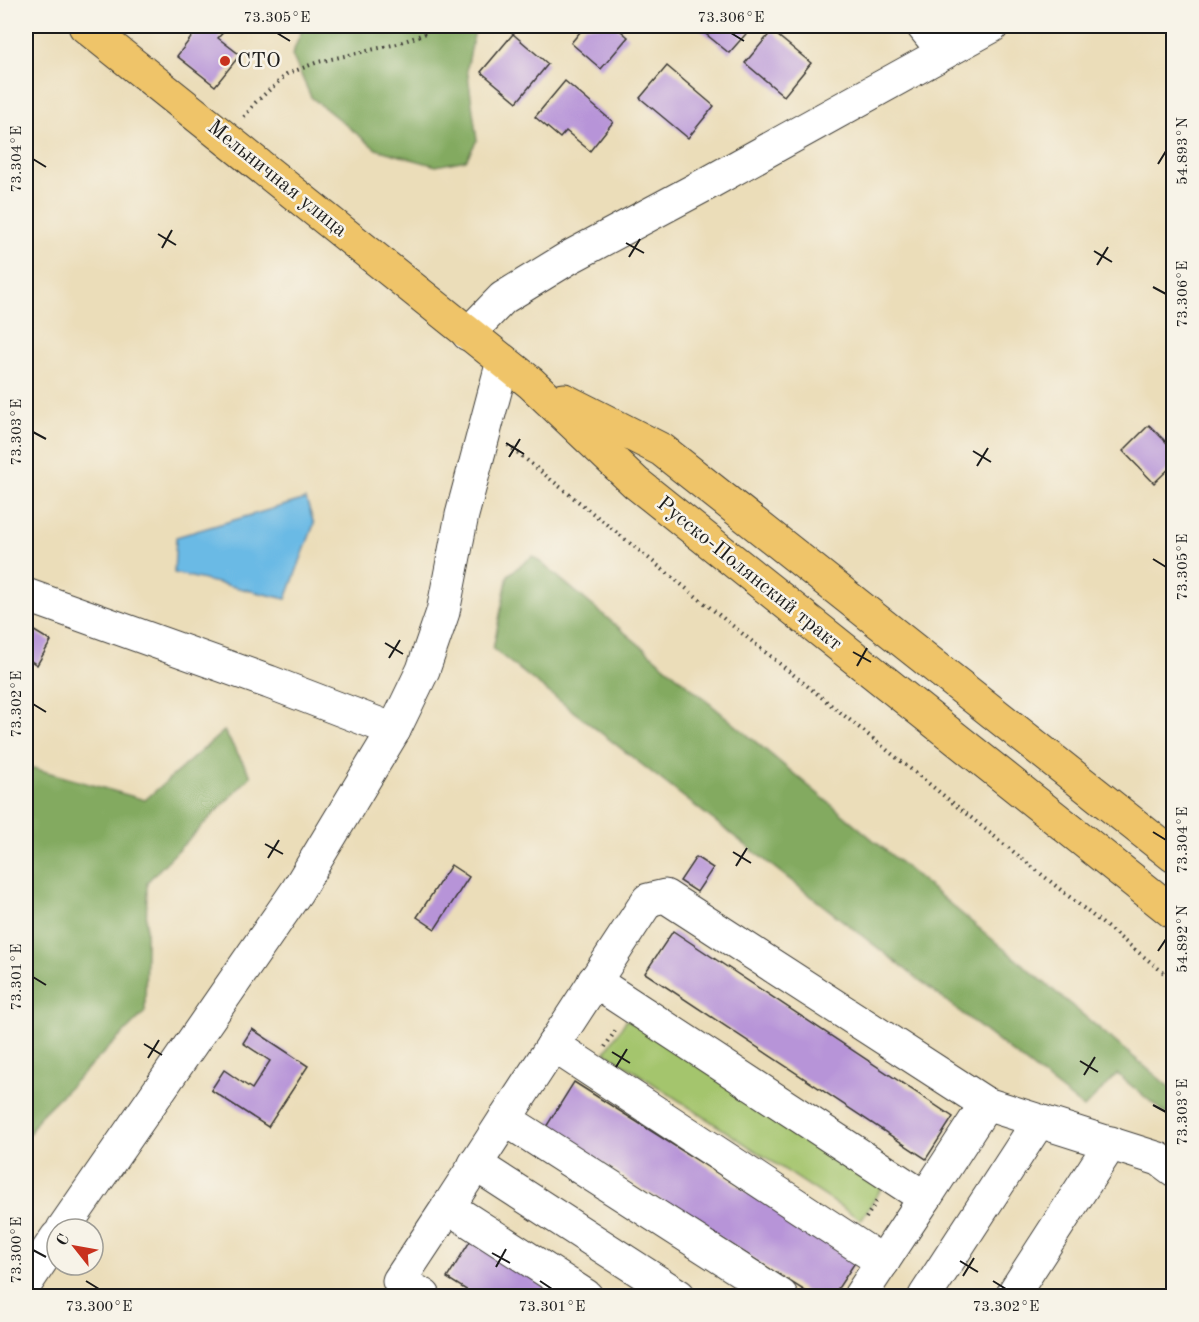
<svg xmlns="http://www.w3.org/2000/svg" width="1199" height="1322" font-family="'Old Standard TT',serif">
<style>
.green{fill:#a4c56d;stroke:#607044;stroke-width:1.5}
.forest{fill:#83aa60;stroke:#50633e;stroke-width:1.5}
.water{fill:#6bbae5;stroke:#446b80;stroke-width:1.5}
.building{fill:#b794d8}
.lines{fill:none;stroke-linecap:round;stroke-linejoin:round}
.minor-casing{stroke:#3b3934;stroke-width:35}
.major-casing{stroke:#3b3934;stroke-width:35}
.path{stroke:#3b3934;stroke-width:4;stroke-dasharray:1.5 4.5;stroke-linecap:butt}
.minor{stroke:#fff;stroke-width:33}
.major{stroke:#efc469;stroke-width:33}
.ticks{fill:none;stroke:#1c1c1c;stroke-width:2}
.poi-dot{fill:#c8321e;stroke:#f7f3e8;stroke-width:2}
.labels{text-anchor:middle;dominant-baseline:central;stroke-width:5;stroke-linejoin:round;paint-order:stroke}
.poi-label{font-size:21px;fill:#1c1c1c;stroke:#f7f3e8;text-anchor:start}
.street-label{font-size:21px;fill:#1c1c1c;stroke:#f7f3e8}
.neatline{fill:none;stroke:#1c1c1c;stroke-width:2}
.ticks-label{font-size:15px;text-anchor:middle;fill:#1c1c1c}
</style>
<rect width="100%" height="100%" fill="#f7f3e8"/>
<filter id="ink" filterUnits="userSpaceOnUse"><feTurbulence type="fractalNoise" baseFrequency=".0167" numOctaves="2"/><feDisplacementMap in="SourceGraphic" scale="12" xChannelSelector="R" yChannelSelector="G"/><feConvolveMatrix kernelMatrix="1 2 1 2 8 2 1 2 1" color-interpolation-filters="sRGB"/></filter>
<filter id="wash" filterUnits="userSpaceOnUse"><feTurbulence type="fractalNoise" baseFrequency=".008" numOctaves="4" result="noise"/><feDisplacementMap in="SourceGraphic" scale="24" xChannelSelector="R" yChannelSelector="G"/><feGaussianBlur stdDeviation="1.35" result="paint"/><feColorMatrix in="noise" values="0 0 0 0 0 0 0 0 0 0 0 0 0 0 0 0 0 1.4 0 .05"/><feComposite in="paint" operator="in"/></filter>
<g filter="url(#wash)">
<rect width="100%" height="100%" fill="#ebddb9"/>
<polygon class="green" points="627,1019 883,1186 861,1220 605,1052"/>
<g class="forest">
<polygon points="302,26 476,26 467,68 477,140 466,160 436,166 376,149 311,97 292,55 303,27"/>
<polygon points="533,556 1173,1090 1173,1120 1117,1074 1084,1108 493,649 508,575"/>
<polygon points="224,731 251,776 147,882 145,1012 40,1116 26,1139 26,766 145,800"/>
</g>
<polygon class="water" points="306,499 314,524 286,599 174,573 176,537"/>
<g id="blocks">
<g class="building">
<polygon points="192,26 229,26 218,38 240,55 215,86 177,56 197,30"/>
<polygon points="585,26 615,26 628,37 601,69 571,43"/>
<polygon points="696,26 753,26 729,53"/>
<polygon points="772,31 811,63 784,96 745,63"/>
<polygon points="513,34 548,64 517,102 481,72"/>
<polygon points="667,66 714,106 688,138 640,98"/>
<polygon points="565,81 613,122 590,151 566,131 560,138 535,117"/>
<polygon points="1149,425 1174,450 1174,464 1154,483 1123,451"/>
<polygon points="26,626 51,641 37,665 26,658"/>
<polygon points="696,857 713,868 697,892 680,881"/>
<polygon points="451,865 469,877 435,929 417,917"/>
<polygon points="673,931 953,1117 926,1159 645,973"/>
<polygon points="252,1029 308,1066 268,1127 211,1090 224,1070 252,1089 270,1061 243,1043"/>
<polygon points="574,1082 856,1261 833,1296 813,1296 546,1127"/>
<polygon points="474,1235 568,1296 476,1296 447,1278"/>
</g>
</g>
</g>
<g filter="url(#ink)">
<use href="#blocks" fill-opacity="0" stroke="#3b3934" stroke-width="1.5"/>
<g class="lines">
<g class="minor-casing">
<g id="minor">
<polyline points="923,26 944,52"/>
<polyline points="468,334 503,298 570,257 712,181 992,26"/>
<polyline points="26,595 269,682 394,730"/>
<polyline points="594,981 925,1198 986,1104 1159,1159 1174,1170"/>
<polyline points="553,1045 883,1262"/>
<polyline points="505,1119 448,1207 586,1296"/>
<polyline points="475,1164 679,1296"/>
<polyline points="63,1229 297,891 394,730 423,670 443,612 462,515 503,361"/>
<polyline points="26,1283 57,1237"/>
<polyline points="424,1296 399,1281 448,1207"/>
<polyline points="781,1296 505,1119 648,900 665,896 986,1104"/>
<polyline points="860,1296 925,1198"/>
<polyline points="925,1296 1039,1121"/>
<polyline points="1012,1296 1111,1143"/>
</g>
</g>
<g class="major-casing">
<g id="major">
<polyline points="85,26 531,383 636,483 1174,913"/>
<polyline points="564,400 662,450 1174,856"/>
</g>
</g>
<g class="path">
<polyline points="244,117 256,102 287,74 318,62 397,44 429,32 435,26"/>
<polyline points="508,445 1174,981"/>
<polyline points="605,1047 617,1028"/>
<polyline points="866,1218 878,1199"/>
</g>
<use href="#minor" class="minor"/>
<use href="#major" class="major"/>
</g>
</g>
<path class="ticks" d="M277 33 290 41M731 33 744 41M33 159 46 167M1158 164 1166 151M158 234 176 245M626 243 644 253M162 248 172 230M1094 251 1112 262M629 257 640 239M1097 265 1108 247M1153 287 1166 294M33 432 46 439M506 443 524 454M973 451 991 462M509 457 520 439M977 466 988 448M1153 559 1166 567M385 643 403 654M853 652 871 662M389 658 400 640M857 666 867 648M33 704 46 712M1153 832 1166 840M265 844 283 854M733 852 751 863M268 858 279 840M736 866 747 848M1158 951 1166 939M33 977 46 985M144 1044 162 1055M612 1052 630 1063M148 1058 159 1040M1080 1061 1098 1072M616 1067 627 1049M1084 1075 1095 1057M1153 1105 1166 1112M33 1250 46 1257M492 1253 510 1263M960 1261 978 1272M496 1267 506 1249M963 1276 974 1258M86 1281 99 1289M540 1281 552 1289M993 1281 1006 1289"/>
<circle class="poi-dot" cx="225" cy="61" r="6"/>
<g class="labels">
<g class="poi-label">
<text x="237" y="61">СТО</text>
</g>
<g class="street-label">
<text transform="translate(277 179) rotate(39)">Мельничная улица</text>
<text transform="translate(749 574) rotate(39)">Русско-Полянский тракт</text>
</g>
</g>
<rect width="1199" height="1322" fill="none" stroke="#f7f3e8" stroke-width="66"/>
<g transform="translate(75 1247) rotate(301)"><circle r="28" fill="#f7f3e8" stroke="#9f9d96" stroke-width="1.5"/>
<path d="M0-4.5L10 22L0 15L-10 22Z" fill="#c8321e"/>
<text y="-9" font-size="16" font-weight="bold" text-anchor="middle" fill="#1c1c1c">С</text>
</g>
<rect x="33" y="33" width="1133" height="1256" class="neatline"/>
<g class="ticks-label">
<text x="277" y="22">73.305°E</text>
<text x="731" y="22">73.306°E</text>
<text transform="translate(1182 151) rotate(-90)" y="5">54.893°N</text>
<text transform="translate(16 159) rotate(-90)" y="5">73.304°E</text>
<text transform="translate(1182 294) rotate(-90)" y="5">73.306°E</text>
<text transform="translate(16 432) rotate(-90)" y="5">73.303°E</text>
<text transform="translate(1182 567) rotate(-90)" y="5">73.305°E</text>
<text transform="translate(16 704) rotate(-90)" y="5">73.302°E</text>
<text transform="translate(1182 840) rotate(-90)" y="5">73.304°E</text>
<text transform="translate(1182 939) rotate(-90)" y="5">54.892°N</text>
<text transform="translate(16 977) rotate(-90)" y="5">73.301°E</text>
<text transform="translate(1182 1112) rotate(-90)" y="5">73.303°E</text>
<text transform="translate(16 1250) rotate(-90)" y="5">73.300°E</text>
<text x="99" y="1311">73.300°E</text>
<text x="552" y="1311">73.301°E</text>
<text x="1006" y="1311">73.302°E</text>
</g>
</svg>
